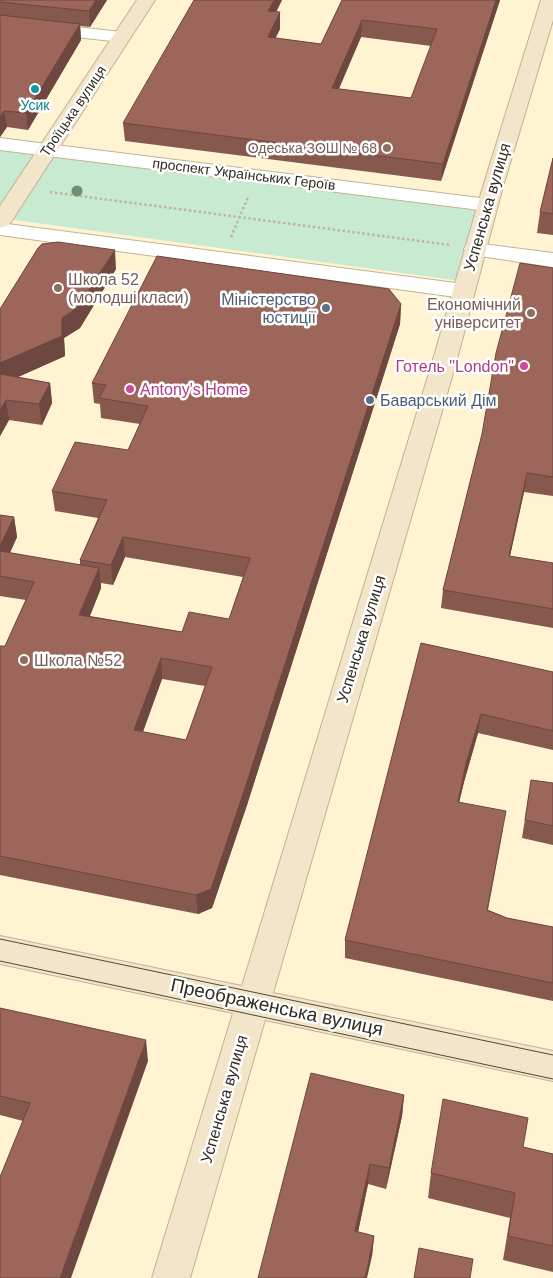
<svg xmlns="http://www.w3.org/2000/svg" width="553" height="1278" font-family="Arial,sans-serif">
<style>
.green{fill:#c8ead1}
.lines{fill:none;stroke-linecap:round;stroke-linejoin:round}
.street-casing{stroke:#c0b494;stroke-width:2}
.secondary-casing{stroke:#c0b494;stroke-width:2}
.path{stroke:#c0b69b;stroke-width:2.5;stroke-dasharray:2.5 2.5;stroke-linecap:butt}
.street{fill:#fff;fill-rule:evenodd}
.secondary{fill:#f2e5c9;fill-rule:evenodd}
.tram{stroke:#4f493a;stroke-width:1}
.tree{fill:#738f6f}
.wall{fill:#86584e;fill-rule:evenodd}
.shaded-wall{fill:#6d4740}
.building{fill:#9c665b;stroke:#6d4740;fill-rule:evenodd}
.culture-dot{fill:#0f9aa8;stroke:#fff;stroke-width:2}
.education-dot{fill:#8d6e63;stroke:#fff;stroke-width:2}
.service-dot{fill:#5c6f8a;stroke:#fff;stroke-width:2}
.hotel-dot{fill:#d1479c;stroke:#fff;stroke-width:2}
.labels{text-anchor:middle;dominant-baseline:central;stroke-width:5;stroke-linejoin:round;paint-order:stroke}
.far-culture-label{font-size:14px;fill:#0d838f;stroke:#fff}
.far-street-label{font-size:14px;fill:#302b1f;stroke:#fff}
.far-education-label{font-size:14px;fill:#785e54;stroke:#fff;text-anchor:end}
.street-label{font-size:16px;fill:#302b1f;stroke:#fff}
.education-label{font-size:16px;fill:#785e54;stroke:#fff;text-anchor:start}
.service-label{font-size:16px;fill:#4e5e75;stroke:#fff;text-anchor:end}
.hotel-label{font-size:16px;fill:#b23c85;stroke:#fff;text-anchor:end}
.near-street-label{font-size:19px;fill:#302b1f;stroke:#fff}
</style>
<rect width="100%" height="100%" fill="#fff3d1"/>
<polygon class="green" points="0,149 480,211 461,281 0,218"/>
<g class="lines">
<g class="street-casing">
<g id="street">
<polygon points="0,19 122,32 128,33 131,37 128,41 122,42 0,29"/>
<polygon points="0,138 488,199 495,201 498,205 495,209 488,211 0,150"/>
<polygon points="0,223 463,284 471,286 474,291 471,296 463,298 0,235"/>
<polygon points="475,243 553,253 553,267 467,254 464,249 467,244"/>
</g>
</g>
<g class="secondary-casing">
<g id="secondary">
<polygon points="137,0 155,0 11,222 7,226 0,228 0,206"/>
<polygon points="541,0 553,0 553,20 502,190 456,363 273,993 553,1051 553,1081 265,1020 190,1278 152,1278 233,1013 0,964 0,936 242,986 432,363 482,190"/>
</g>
</g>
<g class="path">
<polyline points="50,192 450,245"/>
<polyline points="231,237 248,197"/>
</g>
<use href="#street" class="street"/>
<use href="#secondary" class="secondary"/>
<g class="tram">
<polyline points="0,939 553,1055"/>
<polyline points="0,961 553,1079"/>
</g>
</g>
<circle class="tree" cx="77" cy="191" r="5.5"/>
<g class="wall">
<polygon points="0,0 107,0 90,27 80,26 81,40 28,130 7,127 0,137"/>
<path d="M282 0 276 12 280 29 275 38 321 44 342 0H500L441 181 125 141 123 123ZM361 37 431 46 411 98 339 89Z"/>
<polygon points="553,158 553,235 537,233 540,212"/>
<polygon points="553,268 553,496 524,492 510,556 553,563 553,628 441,608 443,590 482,434"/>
<polygon points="116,269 80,328 64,338 65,356 18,377 50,383 52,403 42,425 9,420 0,436 0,309"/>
<path d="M401 304 400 324 247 805 212 908 198 914 0 875V646H5L26 600 0 596V515L14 517 17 537 10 553 80 565V560L98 518 55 511 52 491 128 450 140 424 101 418 100 404 94 403 92 383ZM125 557 243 577 229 619 182 632 90 616 101 588V583L113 585ZM162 679 205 686 186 740 143 732Z"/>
<polygon points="421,643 553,672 553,750 478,733 464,782 459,802 503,829 488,910 507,918 553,927 553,1001 345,958 345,940"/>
<polygon points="531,780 553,783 553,845 522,838"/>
<polygon points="0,1008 148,1061 23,1121 0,1115"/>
<polygon points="404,1095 402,1116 386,1189 368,1184 358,1232 374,1236 372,1256 258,1278"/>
<polygon points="523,1147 553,1154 553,1272 503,1260 510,1218 428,1198 431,1173"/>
</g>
<g class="shaded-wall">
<polygon points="96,0 107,0 90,27 89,11"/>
<polygon points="274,0 282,0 268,28 268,11"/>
<polygon points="496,0 500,0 441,181 443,164"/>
<polygon points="280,12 280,29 268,54 268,37"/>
<polygon points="362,20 361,37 331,106 332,88"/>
<polygon points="80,24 81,40 28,130 26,113"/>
<polygon points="4,111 7,127 0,137 0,117"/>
<polygon points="115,250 116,269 80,328 64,338 65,356 0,385 0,363"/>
<polygon points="401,304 400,324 247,805 212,908 198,914 196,895"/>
<polygon points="50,383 52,403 42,425 39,404"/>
<polygon points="6,400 9,420 0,436 0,410"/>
<polygon points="527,473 524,492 506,574 509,556"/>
<polygon points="14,517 17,537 1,571 0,564 0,546"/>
<polygon points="123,537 125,557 113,585 111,565"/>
<polygon points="99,568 101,588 82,635 79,615"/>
<polygon points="161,658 162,679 136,750 134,730"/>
<polygon points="481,714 478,733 464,782 455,820 458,802 466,763"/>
<polygon points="146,1040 148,1061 71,1278 60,1278"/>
<polygon points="404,1095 402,1116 386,1189 389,1168"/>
<polygon points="370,1164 368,1184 354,1251 355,1231"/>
<polygon points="374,1236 372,1256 367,1278 365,1278"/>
</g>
<g class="building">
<polygon points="0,0 96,0 89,11 0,2"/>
<path d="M194 0H274L268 11 280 12 268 37 321 44 342 0H496L443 164 123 123ZM362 20 437 29 411 98 332 88Z"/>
<polygon points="0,15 80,24 26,113 4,111 0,117"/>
<polygon points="553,158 553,214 540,212"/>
<polygon points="58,242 115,250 77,308 62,318 62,336 0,363 0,309 38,248 42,244"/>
<path d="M157 256 389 289 401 304 246 785 211 889 196 895 0 856V646H5L34 582 0 576V551L99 568 79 615 182 632 189 612 229 619 250 558 123 537 111 565 80 560 107 500 52 491 75 442 128 450 148 406 99 398 106 385 92 383ZM161 658 212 667 186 740 134 730Z"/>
<polygon points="520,263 553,268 553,477 527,473 509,556 553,563 553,609 443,590 482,434 496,353"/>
<polygon points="0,374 50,383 39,404 6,400 0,410"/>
<polygon points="0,515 14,517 0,546"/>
<polygon points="421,643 553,672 553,731 481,714 466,763 458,802 506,811 487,910 507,918 553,927 553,983 345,940"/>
<polygon points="531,780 553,783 553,826 525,820"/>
<polygon points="0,1008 146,1040 60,1278 0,1278 0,1177 30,1103 0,1096"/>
<polygon points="311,1073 404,1095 389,1168 370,1164 355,1231 374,1236 365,1278 258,1278"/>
<polygon points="443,1099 528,1118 523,1147 553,1154 553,1246 508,1236 515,1193 431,1173"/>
<polygon points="419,1248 473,1259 470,1278 414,1278"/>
</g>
<circle class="culture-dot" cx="35" cy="89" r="5"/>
<g class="education-dot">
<circle cx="387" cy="148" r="5"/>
<circle cx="58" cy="288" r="5"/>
<circle cx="531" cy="313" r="5"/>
<circle cx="24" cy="660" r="5"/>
</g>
<g class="service-dot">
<circle cx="326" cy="308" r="5"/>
<circle cx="370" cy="400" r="5"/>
</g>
<g class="hotel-dot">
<circle cx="524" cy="366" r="5"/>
<circle cx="130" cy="389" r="5"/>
</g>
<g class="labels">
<g class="far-culture-label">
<text x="35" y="105">Усик</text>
</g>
<g class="far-street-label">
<text transform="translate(73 111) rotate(-56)">Троїцька вулиця</text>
<text transform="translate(244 174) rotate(7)">проспект Українських Героїв</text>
</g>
<g class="far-education-label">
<text x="377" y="148">Одеська ЗОШ № 68</text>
</g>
<g class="street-label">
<text transform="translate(487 207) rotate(-74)">Успенська вулиця</text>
<text transform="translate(361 639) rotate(-73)">Успенська вулиця</text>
<text transform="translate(224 1099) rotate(-74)">Успенська вулиця</text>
</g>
<g class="education-label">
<text x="68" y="279">Школа 52<tspan x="68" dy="18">(молодші класи)</tspan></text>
<text x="521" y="304" text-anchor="end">Економічний<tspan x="521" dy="18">університет</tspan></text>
<text x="34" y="660">Школа №52</text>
</g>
<g class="service-label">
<text x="316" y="299">Міністерство<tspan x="316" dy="18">юстиції</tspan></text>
<text x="380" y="400" text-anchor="start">Баварський Дім</text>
</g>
<g class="hotel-label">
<text x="514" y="366">Готель "London"</text>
<text x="140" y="389" text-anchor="start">Antony's Home</text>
</g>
<g class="near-street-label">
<text transform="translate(277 1007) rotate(12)">Преображенська вулиця</text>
</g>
</g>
</svg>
